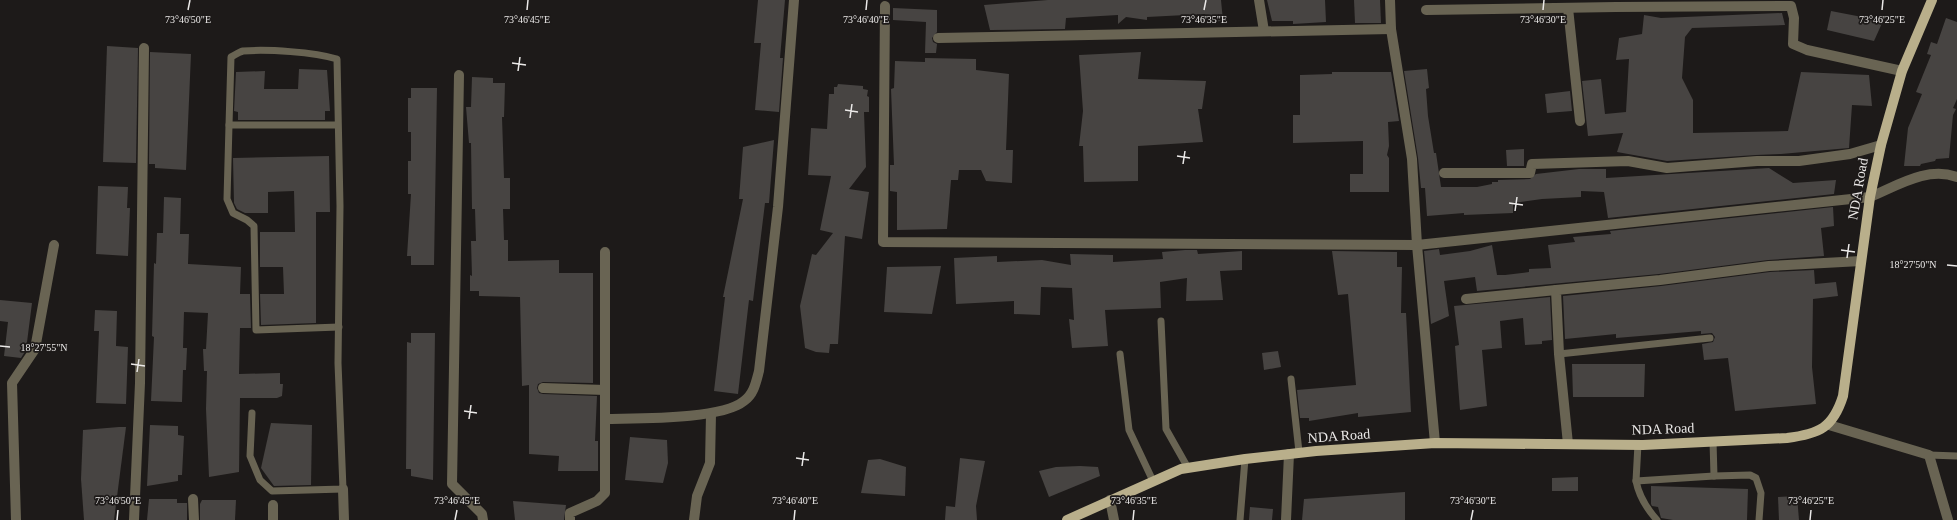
<svg xmlns="http://www.w3.org/2000/svg" width="1957" height="520" font-family="'Times New Roman',serif">
<style>
.building{fill:#474442}
.lines{fill:none;stroke-linecap:round;stroke-linejoin:round}
.service{stroke:#696453;stroke-width:7}
.minor{stroke:#696453;stroke-width:10}
.tertiary{stroke:#696453;stroke-width:10}
.primary{stroke:#b9af8b;stroke-width:10}
.ticks{fill:none;stroke:#ebe9e8;stroke-width:1.5}
.labels{text-anchor:middle;dominant-baseline:central;stroke-width:3.5;stroke-linejoin:round;paint-order:stroke}
.street-label{font-size:14px;fill:#ebe9e8;stroke:#1d1a19}
.ticks-label{font-size:10px;text-anchor:middle;fill:#ebe9e8;stroke:#1d1a19;stroke-width:3.5;stroke-linejoin:round;paint-order:stroke}
</style>
<rect width="100%" height="100%" fill="#1d1a19"/>
<g class="building">
<polygon points="758,0 785,0 780,58 783,58 779,112 755,110 761,43 754,43"/>
<polygon points="1048,0 1221,0 1223,21 1206,22 1205,14 1147,17 1147,20 1126,17 1118,24 1118,15 1066,18 1065,29 990,30 984,5"/>
<polygon points="1267,0 1325,0 1326,22 1293,24 1293,21 1272,21"/>
<polygon points="1354,0 1380,0 1381,23 1355,23"/>
<polygon points="893,8 937,10 937,32 932,38 933,42 937,44 936,53 925,53 926,22 893,20"/>
<polygon points="1831,11 1883,21 1874,41 1827,30"/>
<polygon points="1782,13 1785,25 1692,28 1685,37 1682,78 1693,100 1693,133 1788,131 1801,72 1869,75 1872,106 1852,105 1849,148 1781,154 1756,155 1667,161 1617,152 1623,133 1588,136 1582,81 1601,79 1605,114 1626,112 1629,59 1616,60 1619,38 1642,34 1644,15 1661,18"/>
<polygon points="1946,18 1957,22 1957,99 1953,108 1956,109 1953,115 1949,158 1936,159 1935,161 1921,164 1920,166 1904,166 1908,128 1922,94 1916,92 1931,55 1927,54 1931,42 1937,44"/>
<polygon points="107,46 138,48 136,163 103,162"/>
<polygon points="150,52 191,54 186,170 155,168 155,164 149,164"/>
<polygon points="1141,52 1138,79 1206,81 1202,109 1198,109 1203,142 1138,146 1138,181 1084,182 1083,146 1079,146 1083,111 1079,55"/>
<polygon points="925,58 976,59 976,70 1009,74 1006,150 1013,150 1012,183 986,181 981,170 959,170 958,180 951,180 947,229 897,230 897,192 890,191 890,165 894,165 891,89 894,88 895,61 925,62"/>
<polygon points="299,69 327,70 330,111 325,111 325,120 238,120 238,112 234,111 236,72 265,71 264,89 298,89"/>
<polygon points="1427,69 1429,88 1426,89 1428,116 1434,153 1436,153 1441,187 1477,187 1492,184 1492,182 1498,182 1498,180 1530,179 1536,174 1579,169 1606,169 1606,178 1769,168 1793,183 1836,180 1834,194 1608,218 1604,192 1581,191 1581,197 1542,199 1513,203 1513,213 1464,215 1464,213 1427,216 1425,188 1421,188 1418,158 1404,71"/>
<polygon points="1332,72 1391,72 1399,121 1388,122 1389,146 1387,155 1389,158 1389,192 1350,192 1350,174 1363,174 1363,141 1293,143 1293,115 1300,115 1300,75 1332,74"/>
<polygon points="472,77 493,78 493,83 505,83 504,117 502,117 504,178 510,178 510,209 503,209 504,240 508,240 508,261 559,260 559,273 593,273 593,383 543,382 538,384 537,388 539,393 543,394 597,396 595,441 598,441 598,471 558,471 559,456 529,454 529,385 522,386 520,297 479,296 479,291 470,291 470,275 472,276 471,241 476,241 475,209 472,209 471,143 469,143 466,107 471,107"/>
<polygon points="838,84 863,86 863,89 868,90 867,96 869,97 869,112 864,112 866,167 849,189 869,192 862,239 845,236 838,344 830,344 829,353 816,352 805,348 800,306 812,254 816,255 833,233 820,230 831,176 808,175 811,128 827,129 829,94 834,94 834,87 837,87"/>
<polygon points="411,88 437,88 434,265 411,265 411,256 407,256 411,194 408,194 408,161 411,161 411,132 408,132 408,98 411,98"/>
<polygon points="1570,91 1572,111 1547,113 1545,94"/>
<polygon points="774,140 769,203 765,203 753,301 749,300 738,394 714,391 725,297 723,297 743,199 739,199 743,147"/>
<polygon points="1524,149 1524,166 1507,166 1506,150"/>
<polygon points="329,156 330,212 316,212 316,323 261,325 260,294 284,294 283,267 260,267 260,232 295,232 294,191 268,192 268,213 245,213 237,209 234,203 233,158"/>
<polygon points="98,186 128,187 127,208 130,208 128,256 96,254"/>
<polygon points="164,197 181,198 180,234 189,234 188,264 241,267 240,294 250,294 251,328 240,328 239,374 280,373 280,384 283,384 282,396 277,398 240,398 239,472 209,477 206,409 207,371 204,371 203,349 206,349 208,313 184,312 183,348 187,348 186,370 183,370 182,402 151,401 154,337 152,336 154,263 156,264 157,233 163,233"/>
<polygon points="1833,207 1834,226 1821,228 1824,256 1768,260 1659,274 1477,291 1475,277 1444,281 1449,316 1431,324 1424,251 1439,249 1440,255 1470,251 1492,245 1497,275 1505,275 1529,272 1529,269 1551,268 1548,245 1575,242 1573,237 1611,234 1610,231"/>
<polygon points="1185,250 1197,250 1198,254 1242,251 1242,270 1220,271 1223,300 1186,301 1187,278 1160,282 1161,308 1105,310 1108,346 1072,348 1069,319 1074,320 1072,288 1041,287 1040,315 1014,314 1014,301 956,304 954,258 997,256 997,262 1042,260 1071,265 1070,254 1113,255 1113,262 1163,259 1162,252"/>
<polygon points="1332,251 1397,252 1397,267 1402,267 1401,313 1406,313 1411,412 1358,417 1358,413 1309,421 1309,418 1300,418 1297,390 1356,385 1348,294 1338,295"/>
<polygon points="941,266 932,314 884,312 887,267"/>
<polygon points="1814,270 1815,284 1836,282 1838,296 1813,299 1812,367 1816,404 1735,411 1728,358 1704,360 1702,344 1713,342 1715,337 1712,333 1701,334 1701,331 1616,338 1616,334 1565,339 1563,296 1661,286 1770,272"/>
<polygon points="1550,297 1552,340 1542,341 1542,344 1525,345 1523,318 1500,321 1502,348 1482,350 1487,406 1460,410 1455,346 1459,345 1454,306"/>
<polygon points="0,300 32,303 26,350 21,358 4,356 8,322 0,321"/>
<polygon points="95,310 117,311 116,346 128,347 126,404 96,403 99,331 94,331"/>
<polygon points="411,333 435,333 433,480 411,476 411,469 406,469 407,342 411,343"/>
<polygon points="1278,351 1281,367 1264,370 1262,353"/>
<polygon points="1572,364 1645,364 1644,397 1573,397"/>
<polygon points="271,423 312,425 311,485 274,486 261,468"/>
<polygon points="150,425 178,426 178,435 184,436 182,475 178,475 178,481 147,486"/>
<polygon points="119,427 126,427 114,520 84,520 81,479 83,430"/>
<polygon points="630,437 667,440 668,463 663,483 625,480"/>
<polygon points="960,458 985,461 976,506 977,520 945,520 946,506 955,507"/>
<polygon points="880,459 906,467 905,496 861,493 868,460"/>
<polygon points="1080,466 1098,467 1100,476 1049,497 1039,471 1056,467"/>
<polygon points="1578,477 1578,491 1552,491 1552,478"/>
<polygon points="1651,486 1748,489 1747,520 1673,520 1661,518 1658,507 1652,506 1651,504"/>
<polygon points="1405,492 1405,520 1302,520 1304,499"/>
<polygon points="1797,496 1799,520 1779,520 1778,497"/>
<polygon points="149,499 177,499 177,503 187,503 187,520 147,520"/>
<polygon points="202,500 236,500 235,520 200,520 200,504"/>
<polygon points="513,501 566,505 564,520 515,520"/>
<polygon points="1250,507 1273,509 1272,520 1249,520"/>
</g>
<g class="lines">
<g class="service">
<polyline points="229,125 227,199 233,213 247,220 254,226 256,330 339,327"/>
<polyline points="1161,321 1166,429 1188,468"/>
<polyline points="1120,354 1129,430 1153,481"/>
<polyline points="1559,354 1710,338"/>
<polyline points="1291,379 1299,452"/>
<path d="M252 413 250 456 260 480 272 491 343 489 338 363 340 206 337 59C314 52 267 49 243 51 239 52 235 55 231 57L229 125H338"/>
<polyline points="1638,444 1636,481 1714,476 1713,441"/>
<polyline points="1929,455 1957,456"/>
<polyline points="1714,476 1750,475 1756,478 1761,493 1759,520"/>
<path d="M1636 481C1639 496 1647 509 1657 520"/>
<polyline points="1240,520 1245,459"/>
</g>
<g class="minor">
<polyline points="1259,0 1264,31"/>
<path d="M1390 0 1391 29 1412 159 1417 245 1870 197C1897 186 1927 166 1957 177"/>
<polyline points="885,6 883,242 1417,245 1435,443"/>
<polyline points="1568,8 1580,121"/>
<polyline points="1426,10 1616,7 1791,6 1794,18 1793,44 1807,50 1902,71"/>
<polyline points="938,38 1391,29"/>
<polyline points="459,75 452,484 482,514 483,520"/>
<polyline points="1444,173 1530,173 1532,164 1628,161 1667,168 1757,161 1799,161 1850,154 1881,145"/>
<polyline points="1466,299 1556,290"/>
<polyline points="543,388 605,390"/>
<path d="M605 419C637 418 721 420 744 401 754 394 756 382 759 371L778 207 794 0"/>
<polyline points="1568,444 1559,354 1556,290 1660,280 1769,266 1861,261"/>
<polyline points="343,489 344,520"/>
<polyline points="193,499 194,520"/>
<polyline points="1110,500 1114,520"/>
<polyline points="273,505 273,520"/>
<polyline points="16,520 12,383 35,349 54,245"/>
<polyline points="134,520 140,383 144,48"/>
<polyline points="570,520 570,513 597,501 605,493 605,252"/>
<polyline points="694,520 697,496 710,463 711,414"/>
<polyline points="1286,520 1289,454"/>
</g>
<polyline class="tertiary" points="1829,425 1929,455 1948,520"/>
<path class="primary" d="M1067 520 1181 469 1245 459 1316 451 1435 443 1643 445 1787 438C1819 434 1833 428 1843 396L1870 197 1881 145 1902 71 1932 0"/>
</g>
<path class="ticks" d="M188 10 190 0M527 10 528 0M866 10 867 0M1204 10 1206 0M1543 10 1544 0M1882 10 1883 0M512 63 526 65M518 71 520 57M845 110 858 112M850 118 852 104M1177 156 1190 158M1183 164 1185 151M1509 203 1523 205M1515 211 1517 197M1841 250 1855 252M1847 258 1849 244M1947 265 1957 266M0 346 10 347M131 364 145 366M137 372 139 359M464 411 477 413M469 419 471 405M796 458 809 460M802 466 804 452M117 520 118 510M455 520 457 510M794 520 795 510M1133 520 1134 510M1471 520 1473 510M1810 520 1811 510"/>
<g class="labels">
<g class="street-label">
<text transform="translate(1858 189) rotate(-80)">NDA Road</text>
<text transform="translate(1663 429) rotate(-2)">NDA Road</text>
<text transform="translate(1339 436) rotate(-4)">NDA Road</text>
</g>
</g>
<g class="ticks-label">
<text x="188" y="23">73°46'50"E</text>
<text x="527" y="23">73°46'45"E</text>
<text x="866" y="23">73°46'40"E</text>
<text x="1204" y="23">73°46'35"E</text>
<text x="1543" y="23">73°46'30"E</text>
<text x="1882" y="23">73°46'25"E</text>
<text x="1913" y="268">18°27'50"N</text>
<text x="44" y="351">18°27'55"N</text>
<text x="118" y="504">73°46'50"E</text>
<text x="457" y="504">73°46'45"E</text>
<text x="795" y="504">73°46'40"E</text>
<text x="1134" y="504">73°46'35"E</text>
<text x="1473" y="504">73°46'30"E</text>
<text x="1811" y="504">73°46'25"E</text>
</g>
</svg>
